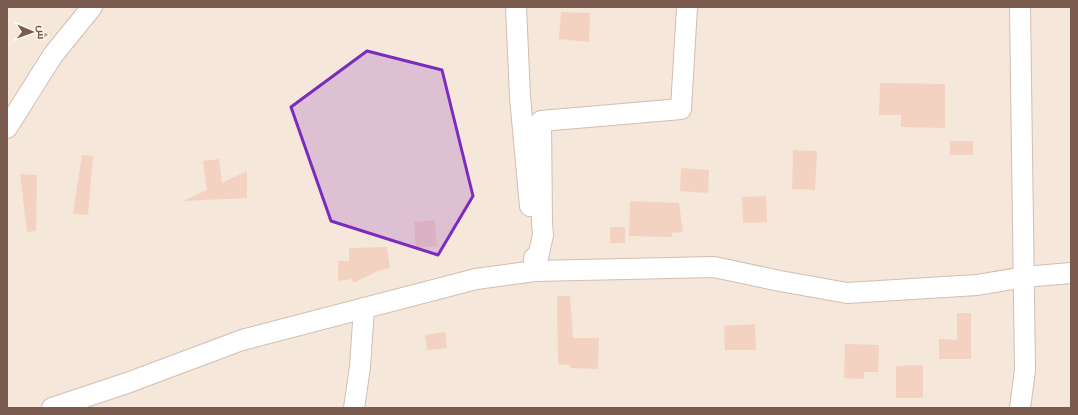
<svg xmlns="http://www.w3.org/2000/svg" width="1078" height="415" font-family="Commissioner,Cairo,sans-serif">
<style>
.residential{fill:#f5e7d9}
.building{fill:#f4d2c2}
.lines{fill:none;stroke-linecap:round;stroke-linejoin:round}
.minor-casing{stroke:#d3beb2;stroke-width:22}
.minor{stroke:#fff;stroke-width:20}
.marked{fill:#7b2cbf;fill-opacity:0.2;stroke:#7b2cbf;stroke-width:3;stroke-linejoin:round}
</style>
<rect width="100%" height="100%" fill="#fdf5eb"/>
<rect class="residential" x="7" y="7" width="1064" height="401"/>
<g class="building">
<polygon points="561,12 590,13 589,42 559,39"/>
<polygon points="880,83 945,84 945,128 901,127 901,115 879,115"/>
<rect x="950" y="141" width="23" height="14"/>
<polygon points="793,150 817,151 815,190 792,189"/>
<polygon points="82,155 93,156 88,215 73,214"/>
<polygon points="219,159 222,183 247,171 247,198 183,201 207,190 203,161"/>
<polygon points="681,168 709,170 708,193 680,191"/>
<polygon points="20,174 37,175 36,231 27,232"/>
<polygon points="766,196 767,222 743,223 742,197"/>
<polygon points="630,201 679,203 683,232 672,233 672,237 629,236"/>
<polygon points="435,220 437,246 416,248 414,222"/>
<rect x="610" y="227" width="15" height="16"/>
<polygon points="387,247 390,268 380,270 353,283 352,279 338,281 338,261 349,261 349,248"/>
<polygon points="557,296 570,296 573,338 599,338 598,369 570,368 570,365 558,364"/>
<polygon points="957,313 971,313 971,359 939,359 939,339 957,340"/>
<polygon points="755,324 756,350 725,350 724,326"/>
<polygon points="445,332 447,348 427,350 425,335"/>
<polygon points="845,344 879,345 878,372 864,372 864,379 844,378"/>
<polygon points="923,365 923,398 896,398 896,366"/>
</g>
<g class="lines">
<g class="minor-casing">
<g id="minor">
<polyline points="516,7 520,97 530,206"/>
<polyline points="687,7 681,109 541,121 542,223 543,235 535,271 714,267 780,281 847,293 977,285 1024,277 1071,273"/>
<polyline points="7,128 53,55 92,7"/>
<polyline points="52,408 127,383 242,340 476,279 535,271 534,258"/>
<polyline points="354,408 360,367 364,308"/>
<polyline points="1020,408 1025,370 1020,7"/>
</g>
</g>
<use href="#minor" class="minor"/>
</g>
<path class="marked" d="M367 51 442 70 473 196 438 255 331 221 291 107Z"/>
<rect width="1078" height="415" fill="none" stroke="#7a5a4c" stroke-width="16"/>
<g transform="translate(32 32) rotate(92)" stroke="#fff9f2" stroke-width="3" paint-order="stroke">
<path d="M0-3L7 15L0 10L-7 15Z" fill="#7a5a4c"/>
<text y="-6" font-size="11" font-weight="bold" text-anchor="middle" fill="#7a5a4c">ش</text>
</g>
</svg>
